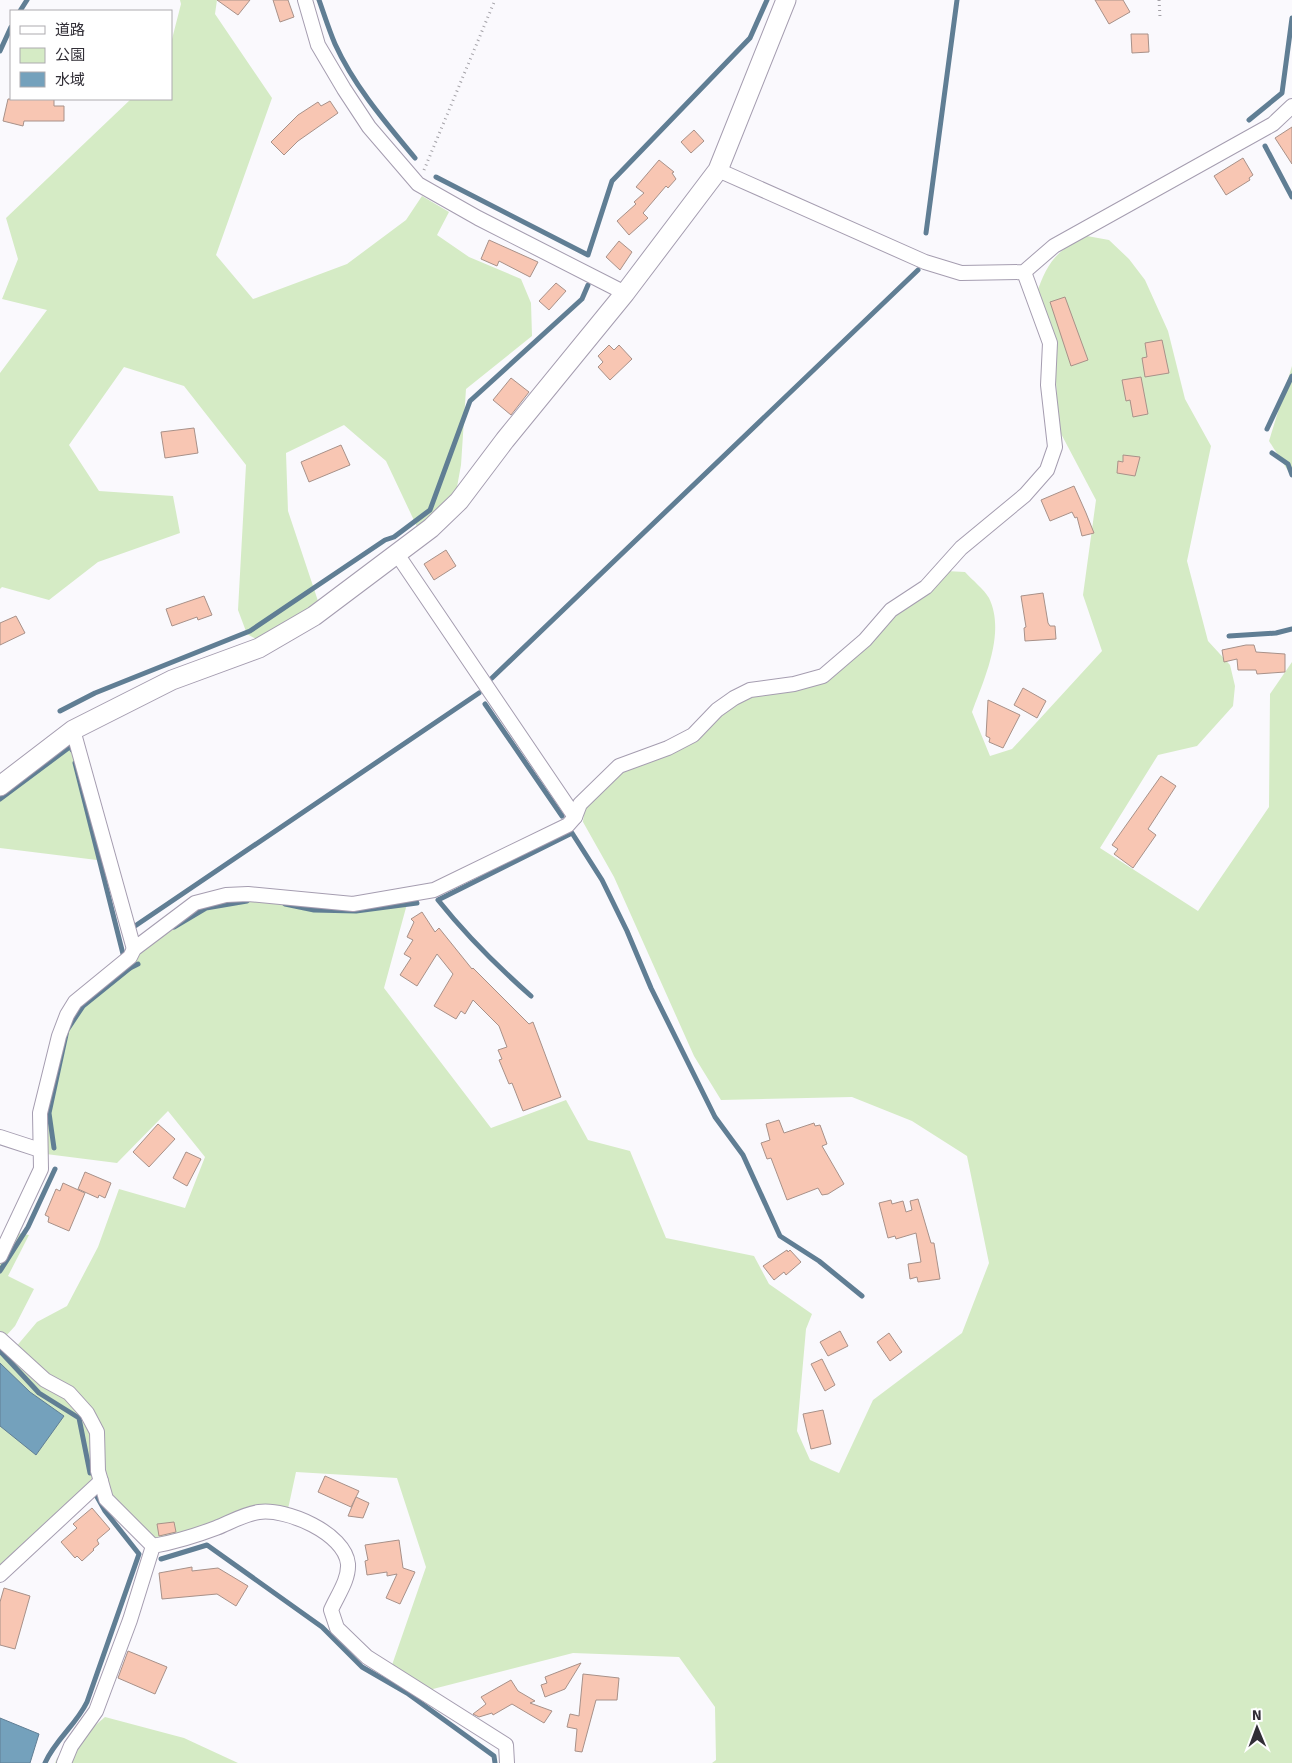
<svg xmlns="http://www.w3.org/2000/svg" width="1292" height="1763" font-family="Signika,'Noto Sans JP',sans-serif">
<style>
.green{fill:#d5ebc5}
.water{fill:#74a1bc;stroke:#607e94}
.lines{fill:none;stroke-linecap:round;stroke-linejoin:round}
.stream{stroke:#607e94;stroke-width:5}
.building{fill:#f8c6b3;stroke:#a89189}
.street-casing{stroke:#a59db0;stroke-width:16}
.secondary-casing{stroke:#a59db0;stroke-width:21}
.path{stroke:#a2a0a6;stroke-width:3;stroke-dasharray:1 4;stroke-linecap:butt}
.street{stroke:#fff;stroke-width:14}
.secondary{stroke:#fff;stroke-width:19}
</style>
<rect width="100%" height="100%" fill="#faf9fd"/>
<g class="green">
<polygon points="180,0 217,0 215,14 272,98 216,255 253,299 347,264 406,220 422,196 449,212 437,235 469,257 521,279 531,303 532,336 466,389 461,465 455,498 419,531 386,461 344,425 286,453 288,511 318,601 303,613 258,640 247,634 238,610 246,465 184,386 124,367 69,445 99,491 173,496 180,533 98,562 49,600 2,587 0,589 0,373 47,310 2,299 18,259 6,218 131,99 171,99 171,43 181,4"/>
<path d="M1087 236 1109 240 1129 259 1145 280 1168 331 1185 399 1211 446 1187 561 1208 641 1230 665 1235 686 1233 706 1197 746 1158 755 1100 848 1198 911 1269 807 1270 694 1292 662V1763H712L716 1760 715 1707 679 1657 573 1653 429 1690 392 1665 426 1567 397 1478 296 1472 288 1509 156 1541 105 1491 101 1436 15 1348 37 1322 67 1306 98 1247 119 1189 185 1208 205 1157 168 1111 117 1163 46 1154 44 1113 65 1032 77 1006 137 957 147 944 188 913 207 904 251 898 351 909 407 904 384 988 491 1128 566 1100 588 1140 630 1151 666 1238 754 1256 769 1284 812 1314 806 1329 797 1431 810 1460 839 1473 873 1400 962 1333 989 1263 967 1156 912 1121 852 1097 721 1100 694 1056 614 877 583 822 584 810 624 769 748 697 824 680 946 571 965 572C972 580 984 589 989 598 1006 633 984 679 972 712L990 756 1012 749 1102 651 1083 595 1096 500 1058 428 1054 334 1036 295C1047 263 1056 250 1087 236Z"/>
<polygon points="1292,366 1292,477 1269,441"/>
<polygon points="68,741 73,744 105,861 0,848 0,792"/>
<polygon points="18,1233 29,1235 8,1276 34,1289 15,1326 5,1337 0,1331 0,1259"/>
<polygon points="0,1342 71,1402 91,1429 95,1482 0,1570"/>
<polygon points="105,1717 184,1738 238,1763 55,1763 57,1758"/>
</g>
<g class="water">
<polygon points="0,1363 30,1392 64,1416 36,1455 0,1426"/>
<polygon points="0,1718 39,1734 30,1763 0,1763"/>
</g>
<g class="lines">
<g class="stream">
<path d="M319 0C324 14 329 30 335 44 354 86 386 123 415 158"/>
<polyline points="20,11 27,0"/>
<polyline points="0,51 11,27"/>
<polyline points="1249,120 1282,93 1292,18"/>
<polyline points="1265,146 1292,197"/>
<polyline points="436,177 588,255 612,181 750,38 767,0"/>
<polyline points="926,233 957,0"/>
<polyline points="1267,429 1292,376"/>
<polyline points="1272,453 1288,464 1292,475"/>
<polyline points="1229,636 1276,633 1292,629"/>
<polyline points="492,678 918,270"/>
<polyline points="485,704 562,816"/>
<polyline points="60,711 95,693 250,631 385,540 394,537 430,510 470,401 582,299 588,285"/>
<polyline points="0,799 71,746 72,750"/>
<polyline points="285,904 314,910 356,911 417,903"/>
<polyline points="135,926 479,693"/>
<polyline points="174,927 206,908 247,901"/>
<polyline points="130,968 138,964"/>
<path d="M531 996C497 966 466 935 438 900L572 833 602 880 627 931 651 988 715 1117 743 1155 780 1236 819 1261 862 1296"/>
<polyline points="54,1148 49,1113 67,1030 83,1006 130,968 123,954 75,763"/>
<polyline points="0,1271 28,1227 55,1169"/>
<polyline points="0,1351 39,1393 79,1418 90,1473"/>
<polyline points="161,1559 207,1545 322,1627 362,1667 407,1693 494,1756 495,1763"/>
<path d="M45 1763C55 1740 76 1725 87 1702L139 1554 105 1511 96 1495"/>
</g>
</g>
<g class="building">
<polygon points="217,0 250,0 238,15"/>
<polygon points="273,0 288,0 294,17 280,22"/>
<polygon points="1095,0 1123,0 1130,12 1109,24"/>
<polygon points="1131,34 1148,34 1149,52 1132,53"/>
<polygon points="8,99 54,99 54,106 64,106 64,121 24,121 23,126 3,121"/>
<polygon points="330,101 338,113 298,141 284,155 271,142 298,115 318,102 321,106"/>
<polygon points="1292,127 1292,164 1275,138"/>
<polygon points="694,130 704,141 691,153 681,142"/>
<polygon points="1243,158 1253,175 1249,178 1250,180 1226,195 1214,176"/>
<polygon points="659,160 674,172 672,173 676,179 668,188 666,186 643,213 648,218 629,235 617,221 636,204 634,202 644,193 636,187"/>
<polygon points="489,240 538,262 530,277 499,261 497,266 481,259"/>
<polygon points="619,241 632,252 620,270 606,257"/>
<polygon points="556,283 566,291 549,310 539,301"/>
<polygon points="1065,297 1088,360 1071,366 1050,302"/>
<polygon points="1162,340 1169,373 1145,377 1142,358 1147,357 1145,343"/>
<polygon points="609,345 614,350 619,345 632,359 610,380 598,367 603,362 598,356"/>
<polygon points="1141,377 1148,414 1133,417 1130,400 1126,401 1122,380"/>
<polygon points="511,378 529,392 511,415 493,400"/>
<polygon points="194,428 198,453 165,458 161,432"/>
<polygon points="341,445 350,465 309,482 301,462"/>
<polygon points="1123,455 1140,457 1135,476 1117,473 1118,461 1123,462"/>
<polygon points="1074,486 1086,513 1094,533 1082,536 1077,517 1075,518 1072,512 1050,521 1041,500"/>
<polygon points="446,550 456,566 434,580 424,564"/>
<polygon points="1043,593 1048,623 1050,626 1055,626 1056,639 1025,641 1024,628 1026,627 1021,596"/>
<polygon points="204,596 212,615 198,620 197,617 172,626 166,609"/>
<polygon points="16,616 25,633 0,645 0,623"/>
<polygon points="1246,645 1254,645 1256,652 1285,654 1285,672 1257,674 1256,670 1238,670 1237,659 1224,662 1222,650"/>
<polygon points="1023,688 1046,701 1037,718 1014,705"/>
<polygon points="988,700 1020,715 1003,748 989,742 990,738 986,736"/>
<polygon points="1161,776 1176,786 1148,829 1156,835 1133,868 1114,854 1118,849 1112,845"/>
<polygon points="422,912 435,932 439,928 472,969 473,968 529,1024 533,1022 561,1097 523,1111 512,1083 509,1084 499,1060 502,1059 498,1050 507,1047 499,1026 473,1000 465,1014 461,1011 456,1019 434,1006 453,974 437,954 417,986 400,975 411,958 404,954 413,940 407,937 414,922 411,919"/>
<polygon points="779,1120 784,1133 814,1123 815,1126 820,1125 827,1144 822,1146 844,1184 828,1194 822,1195 818,1188 787,1200 771,1158 767,1159 761,1143 770,1140 766,1124"/>
<polygon points="158,1124 175,1139 149,1167 133,1152"/>
<polygon points="186,1152 201,1159 187,1186 173,1178"/>
<polygon points="85,1172 111,1183 105,1198 99,1195 98,1198 78,1189"/>
<polygon points="63,1183 85,1193 69,1231 48,1222 49,1217 45,1215 56,1189 60,1191"/>
<polygon points="918,1199 931,1243 934,1243 940,1279 918,1282 917,1277 910,1279 908,1264 921,1262 916,1233 896,1239 895,1236 888,1238 879,1203 891,1200 892,1204 903,1201 906,1212 912,1210 910,1201"/>
<polygon points="787,1250 788,1252 790,1250 801,1262 786,1275 784,1272 774,1280 763,1266"/>
<polygon points="840,1331 848,1346 828,1356 820,1342"/>
<polygon points="889,1333 902,1352 890,1361 877,1342"/>
<polygon points="822,1359 835,1385 825,1391 811,1364"/>
<polygon points="823,1410 831,1444 811,1449 803,1414"/>
<polygon points="325,1476 359,1491 351,1507 318,1492"/>
<polygon points="356,1497 369,1503 363,1518 348,1516"/>
<polygon points="92,1508 110,1529 97,1540 99,1544 93,1549 94,1550 82,1561 77,1556 75,1558 61,1542 77,1528 73,1524"/>
<polygon points="174,1522 176,1532 159,1536 157,1524"/>
<polygon points="399,1540 403,1568 415,1572 400,1604 386,1598 397,1574 387,1576 387,1572 367,1575 365,1561 368,1560 365,1545"/>
<polygon points="192,1567 192,1571 218,1568 248,1586 236,1606 217,1594 162,1599 159,1573"/>
<polygon points="4,1588 30,1596 15,1649 0,1645 0,1602"/>
<polygon points="128,1651 167,1667 155,1694 118,1678"/>
<polygon points="581,1663 565,1689 545,1697 541,1685 547,1683 545,1677"/>
<polygon points="583,1674 619,1678 617,1700 596,1700 582,1752 575,1751 577,1729 567,1727 570,1714 579,1716"/>
<polygon points="511,1680 518,1691 535,1701 530,1703 552,1711 544,1723 512,1704 493,1715 492,1713 479,1717 473,1714 486,1704 481,1697"/>
</g>
<g class="lines">
<g class="street-casing">
<g id="street">
<polyline points="305,0 318,45 344,89 369,127 418,184 478,218 625,293"/>
<polyline points="718,170 925,262 961,273 1024,272 1054,246 1273,124 1292,106"/>
<polyline points="397,554 575,817"/>
<polyline points="73,730 134,949"/>
<polyline points="0,1137 40,1150"/>
<polyline points="0,1256 41,1169 40,1113 59,1036 67,1015 75,1002 130,957 134,949 195,903 226,895 248,894 353,904 434,890 568,825 575,817 580,804 619,766 668,748 693,735 717,710 734,698 750,690 794,684 823,676 865,640 891,610 926,587 961,548 1025,495 1047,470 1055,447 1048,385 1050,343 1024,272"/>
<path d="M0 1339 45 1380 69 1393 87 1413 97 1432 98 1471 106 1499 153 1546C175 1542 195 1536 216 1528 229 1523 244 1514 259 1512 286 1508 345 1533 348 1564 349 1580 337 1596 331 1610L337 1628 367 1657 506 1745 507 1763"/>
<polyline points="0,1575 101,1481"/>
<polyline points="64,1763 71,1746 96,1711 130,1620 153,1546"/>
</g>
</g>
<g class="secondary-casing">
<polyline id="secondary" points="0,786 73,730 172,680 259,648 314,616 431,528 459,501 505,440 625,293 718,170 786,0"/>
</g>
<g class="path">
<polyline points="1159,0 1160,17"/>
<polyline points="424,170 495,0"/>
</g>
<use href="#street" class="street"/>
<use href="#secondary" class="secondary"/>
</g>
<rect x="10" y="10" width="162" height="90" fill="#ffffff" stroke="#adabaf"/>
<rect x="20" y="26" width="25" height="8" fill="#ffffff" stroke="#adabaf"/>
<text x="55" y="35" font-size="15" fill="#312e36">道路</text>
<rect x="20" y="48" width="25" height="15" fill="#d5ebc5" stroke="#adabaf"/>
<text x="55" y="60" font-size="15" fill="#312e36">公園</text>
<rect x="20" y="72" width="25" height="15" fill="#74a1bc" stroke="#adabaf"/>
<text x="55" y="85" font-size="15" fill="#312e36">水域</text>
<g transform="translate(1257 1728) rotate(359)" stroke="#ffffff" stroke-width="4" paint-order="stroke">
<path d="M0-4L9 19L0 12L-9 19Z" fill="#312e36"/>
<text y="-8" font-size="14" font-weight="bold" text-anchor="middle" fill="#312e36">N</text>
</g>
</svg>
